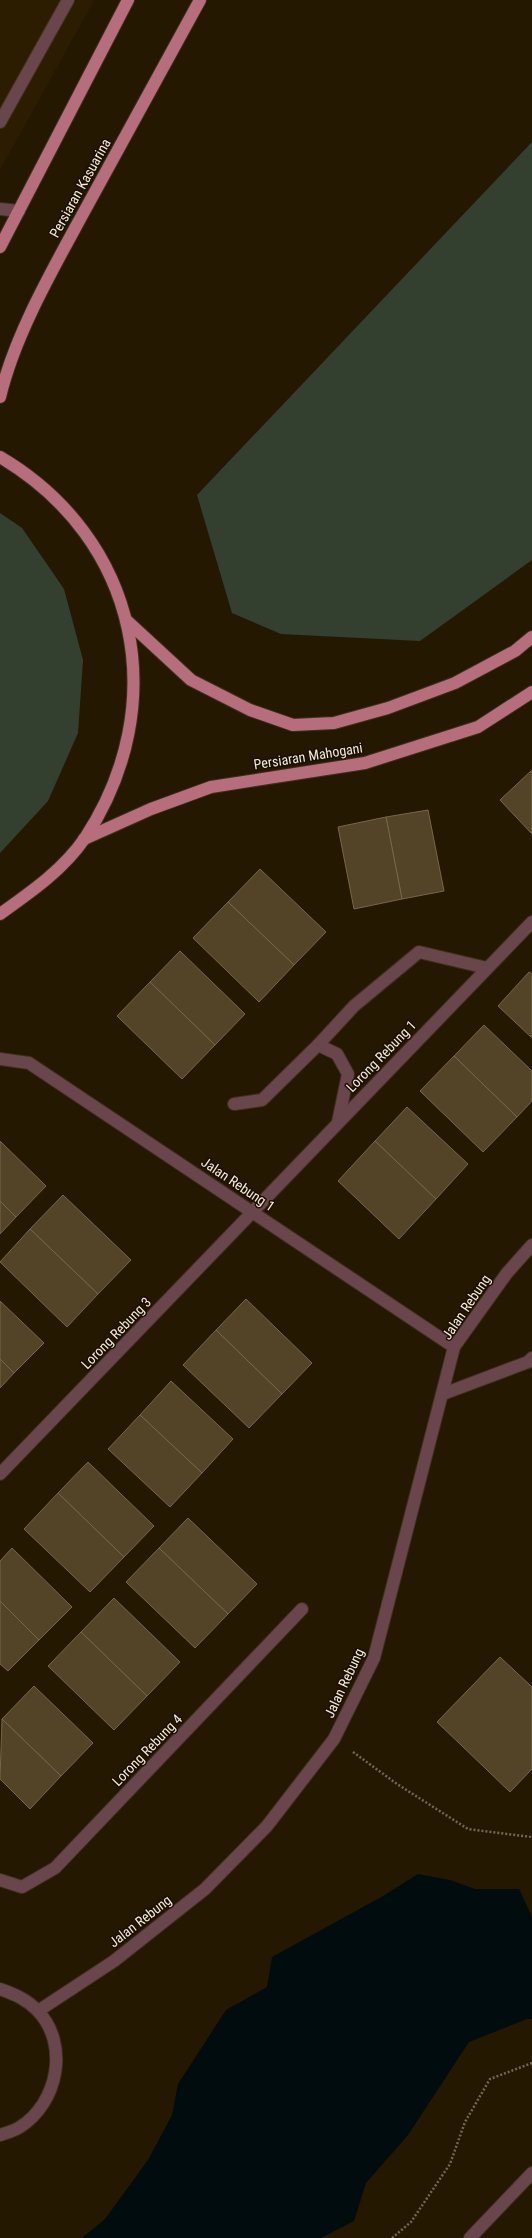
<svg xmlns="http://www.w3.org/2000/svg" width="532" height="2238" font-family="'Roboto Condensed',sans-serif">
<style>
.built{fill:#2d1d00}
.green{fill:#334030}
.water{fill:#000c0d}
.building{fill:#544427;stroke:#76674b}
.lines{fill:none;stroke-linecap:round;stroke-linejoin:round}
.minor-casing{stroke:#3e311b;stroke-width:14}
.major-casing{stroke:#3e311b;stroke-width:14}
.path{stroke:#736854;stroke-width:2.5;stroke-dasharray:2 2;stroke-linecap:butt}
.minor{stroke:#69454c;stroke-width:12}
.major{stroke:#b76e7c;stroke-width:12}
.labels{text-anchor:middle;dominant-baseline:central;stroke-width:3;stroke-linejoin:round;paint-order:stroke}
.street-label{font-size:14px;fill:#f4ecdd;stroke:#1b0f00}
</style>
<rect width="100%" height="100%" fill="#251800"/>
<polygon class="built" points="0,0 94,0 0,170"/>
<g class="green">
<polygon points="532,142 532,560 420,641 281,634 232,613 197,495"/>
<polygon points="0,513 22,528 64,589 83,660 78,733 48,801 0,853"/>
</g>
<polygon class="water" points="418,1874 450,1880 475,1889 519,1889 532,1917 532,2019 527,2019 469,2042 408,2135 366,2183 354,2221 321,2238 82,2238 105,2219 148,2160 172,2115 178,2084 226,2010 267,1987 272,1957 383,1896"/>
<g class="building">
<polygon points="532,770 532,834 500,800"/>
<polygon points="428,810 444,891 402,899 386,817"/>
<polygon points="386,817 402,899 354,909 338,827"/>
<polygon points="260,869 326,932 294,965 228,902"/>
<polygon points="228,902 294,965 259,1002 193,938"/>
<polygon points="180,951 245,1014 215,1045 150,982"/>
<polygon points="529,972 532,974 532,1038 498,1006"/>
<polygon points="150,982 215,1045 182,1079 117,1016"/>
<polygon points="484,1025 532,1071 532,1101 517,1117 454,1056"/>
<polygon points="454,1056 517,1117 483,1152 420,1091"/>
<polygon points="407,1107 468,1164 436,1199 375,1141"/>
<polygon points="0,1141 46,1186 16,1217 0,1201"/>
<polygon points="375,1141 436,1199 399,1239 338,1181"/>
<polygon points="63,1195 131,1260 98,1294 30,1229"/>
<polygon points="0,1201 16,1217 0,1234"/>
<polygon points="30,1229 98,1294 67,1327 0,1262"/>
<polygon points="246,1299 312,1363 282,1394 216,1330"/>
<polygon points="0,1301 44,1343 14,1373 0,1359"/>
<polygon points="216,1330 282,1394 249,1428 183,1365"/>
<polygon points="0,1359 14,1373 0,1388"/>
<polygon points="171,1381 233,1439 202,1473 140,1415"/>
<polygon points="140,1415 202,1473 170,1507 108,1449"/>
<polygon points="88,1462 154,1526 124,1557 58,1493"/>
<polygon points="58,1493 124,1557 90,1592 24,1529"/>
<polygon points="188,1518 257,1584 228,1614 159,1548"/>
<polygon points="12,1548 72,1607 39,1640 0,1601 0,1561"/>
<polygon points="159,1548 228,1614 195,1648 126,1582"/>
<polygon points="114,1598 180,1662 147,1696 81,1632"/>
<polygon points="0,1601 39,1640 8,1671 0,1664"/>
<polygon points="81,1632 147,1696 114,1730 48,1666"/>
<polygon points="500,1657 532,1687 532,1769 510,1792 437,1722"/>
<polygon points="34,1686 93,1743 61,1776 2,1719"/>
<polygon points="2,1719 61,1776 30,1809 0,1779"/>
</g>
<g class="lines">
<g class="minor-casing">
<g id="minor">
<polyline points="0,122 68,0"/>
<polyline points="0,209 19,211"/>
<polyline points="318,1045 337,1054 348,1074 338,1122"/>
<polyline points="0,1059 29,1063 454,1347"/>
<polyline points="234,1104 262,1100 318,1045 354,1006 419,952 487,968"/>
<polyline points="443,1394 528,1362 532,1358"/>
<polyline points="0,1474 532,922"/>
<polyline points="0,1880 22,1887 55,1868 302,1609"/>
<path d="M0 1989C14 1994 26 1999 37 2010 70 2044 58 2103 20 2127 14 2131 6 2133 0 2135"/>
<polyline points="38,2011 114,1961 205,1889 267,1826 334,1739 374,1658 454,1347 507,1273 532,1245"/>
<polyline points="470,2238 532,2173"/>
</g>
</g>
<g class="major-casing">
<g id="major">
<polyline points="0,247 128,0"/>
<path d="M0 397C15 334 54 267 85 210 124 140 162 70 200 0"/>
<path d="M0 457C139 539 173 704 85 838 63 870 31 892 0 914"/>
<polyline points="126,620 191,680 250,710 293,725 334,723 388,708 455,683 515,651 532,637"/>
<polyline points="84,839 151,809 211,787 365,763 478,727 532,692"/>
</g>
</g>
<g class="path">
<polyline points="353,1752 397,1784 468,1829 532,1837"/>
<polyline points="392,2238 411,2222 450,2164 465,2122 490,2079 532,2063"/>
</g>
<use href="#minor" class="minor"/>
<use href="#major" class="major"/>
</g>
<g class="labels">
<g class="street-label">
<text transform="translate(80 188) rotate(-61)">Persiaran Kasuarina</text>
<text transform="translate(308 756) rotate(-9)">Persiaran Mahogani</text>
<text transform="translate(381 1056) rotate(-46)">Lorong Rebung 1</text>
<text transform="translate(238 1184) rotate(34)">Jalan Rebung 1</text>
<text transform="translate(466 1307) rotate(-56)">Jalan Rebung</text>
<text transform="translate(116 1333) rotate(-46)">Lorong Rebung 3</text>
<text transform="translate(344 1683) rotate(-65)">Jalan Rebung</text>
<text transform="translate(147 1750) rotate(-46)">Lorong Rebung 4</text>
<text transform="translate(140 1921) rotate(-38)">Jalan Rebung</text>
</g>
</g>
</svg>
